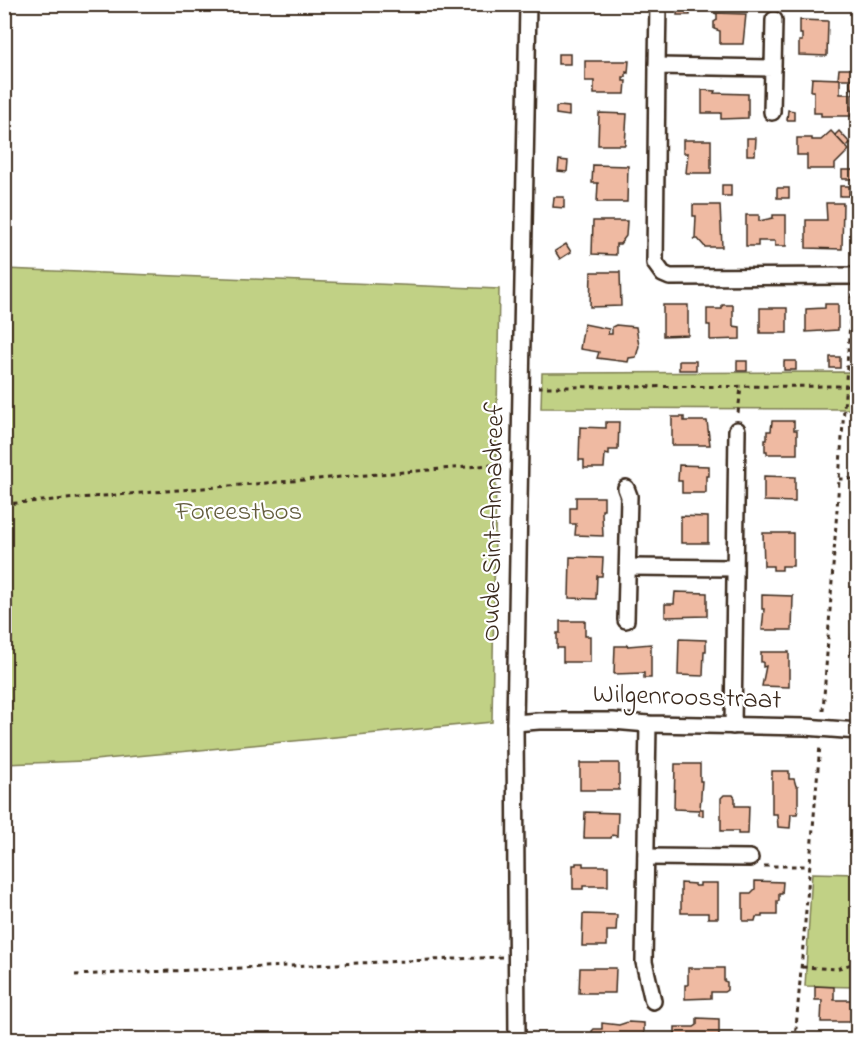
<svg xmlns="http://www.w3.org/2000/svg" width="862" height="1044" font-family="'Indie Flower',sans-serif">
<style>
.green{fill:#c1d185;stroke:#7e7e52;stroke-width:1.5}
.building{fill:#efbaa2;stroke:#3b2a1e;stroke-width:1.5}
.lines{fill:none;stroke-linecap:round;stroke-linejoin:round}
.street-casing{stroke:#3b2a1e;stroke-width:20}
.path{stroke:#3b2a1e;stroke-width:3;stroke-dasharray:4.5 4.5;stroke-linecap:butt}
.street{stroke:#fff;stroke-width:15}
.labels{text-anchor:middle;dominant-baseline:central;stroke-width:4.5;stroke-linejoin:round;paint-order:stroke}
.park-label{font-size:27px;fill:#635c3d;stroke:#fff}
.street-label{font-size:27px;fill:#3b2a1e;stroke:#fff}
</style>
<rect width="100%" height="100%" fill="#fff"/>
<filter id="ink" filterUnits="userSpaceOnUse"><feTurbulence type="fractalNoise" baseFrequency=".0167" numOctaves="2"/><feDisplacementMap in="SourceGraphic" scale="12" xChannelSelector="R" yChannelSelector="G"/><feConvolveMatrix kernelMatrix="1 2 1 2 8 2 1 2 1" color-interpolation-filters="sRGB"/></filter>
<g filter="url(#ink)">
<g class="green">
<polygon points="5,269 499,289 492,722 84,761 5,764"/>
<polygon points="857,372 857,409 541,408 542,373"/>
<polygon points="812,873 857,874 857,987 805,986"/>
</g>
<g class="building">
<polygon points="677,4 690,5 690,15 677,15"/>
<polygon points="714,13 746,14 743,44 720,44 720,31 714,29 714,22 717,20 717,14"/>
<polygon points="851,15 858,15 858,39 854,38 855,24 851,24"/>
<polygon points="800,20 828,21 827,56 799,55 799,41 802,41 802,34 800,34"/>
<rect x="558" y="54" width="12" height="10"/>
<polygon points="585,61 629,61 628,73 626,72 626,77 623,77 623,81 626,81 625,94 594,94 594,81 585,81"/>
<polygon points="839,69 858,69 858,79 838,79"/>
<polygon points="812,78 840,79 840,94 852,94 852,116 821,116 821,113 814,113 814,91 811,91"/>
<polygon points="850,79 858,79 858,94 853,94 853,88 850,89"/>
<polygon points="702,90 715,91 714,93 748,94 748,118 721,119 721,113 702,113"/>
<polygon points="559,106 569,107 569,116 556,114 556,108"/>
<polygon points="788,110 794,111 794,120 787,120"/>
<polygon points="599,113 627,114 625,145 598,145"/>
<polygon points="831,131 849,150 835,164 835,169 807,169 807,155 797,155 797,138 812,138 812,140 821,140"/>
<polygon points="839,131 850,143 846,147 835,135"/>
<polygon points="747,138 756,138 755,155 747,155"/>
<polygon points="683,140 711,140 711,173 686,173 688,153 683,153"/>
<polygon points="559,160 568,161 567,172 558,171"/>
<polygon points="593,165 628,166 627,202 597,202 598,183 592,183"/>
<polygon points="842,170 855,170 854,179 842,179"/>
<rect x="722" y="185" width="9" height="11"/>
<rect x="840" y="186" width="9" height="10"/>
<rect x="777" y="188" width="12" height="10"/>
<polygon points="554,197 564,197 564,208 553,207"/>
<polygon points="826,203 843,203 842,249 806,248 806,220 827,220"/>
<polygon points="693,205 720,205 722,247 705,247 698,239 693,239 695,238 696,216 693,216"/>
<polygon points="746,215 759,215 759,221 773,218 773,215 786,215 786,246 775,246 775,241 758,241 758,246 746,246"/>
<polygon points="593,221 627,221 626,236 620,244 616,244 616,255 592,254"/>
<polygon points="566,244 571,252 560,259 555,251"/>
<polygon points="591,272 620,272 621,306 590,307"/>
<polygon points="825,304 838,304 838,330 806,332 806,309 825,308"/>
<polygon points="663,305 688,305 688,335 663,336"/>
<polygon points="722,305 733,305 733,326 740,327 740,339 710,340 710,325 707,325 707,309 722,309"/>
<rect x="760" y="308" width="27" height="25"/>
<polygon points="584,324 609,329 608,334 612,334 612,327 616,325 636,327 639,346 636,357 629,358 628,362 597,358 599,352 580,349"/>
<rect x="830" y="357" width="10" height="11"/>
<rect x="679" y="361" width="17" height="9"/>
<rect x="737" y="361" width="10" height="10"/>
<rect x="784" y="361" width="12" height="9"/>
<polygon points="672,417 684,417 684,421 707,421 710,445 672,445"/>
<polygon points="772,421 794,421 794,430 797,430 797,454 767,454 767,451 765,451 765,440 767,440 767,431 771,431"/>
<polygon points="606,422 619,422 618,450 609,450 609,455 605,454 604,468 584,468 584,460 579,460 580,427 606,428"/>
<polygon points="679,465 709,466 709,476 706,476 706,493 682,493 682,481 678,481"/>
<polygon points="764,476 795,477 795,502 764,501"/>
<rect x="855" y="494" width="3" height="25"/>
<polygon points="576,497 604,497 604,510 602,510 602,514 603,536 575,535 576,524 570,524 570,508 576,508"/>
<polygon points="681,516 708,517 708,543 681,543"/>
<polygon points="763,533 793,533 793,566 782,566 782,570 773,570 773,566 764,566"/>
<polygon points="570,557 603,558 602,576 597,576 596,599 569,598"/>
<polygon points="675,592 707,593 707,616 665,617 665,604 674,604"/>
<polygon points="762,595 793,596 792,630 762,630 764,609 762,609"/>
<polygon points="560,621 585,621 585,636 590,636 590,662 563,662 563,648 557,648 557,633 560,633"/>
<polygon points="852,634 858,635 858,679 851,679 853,654 850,654"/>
<polygon points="679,639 706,640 706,651 704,651 703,676 678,675"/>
<polygon points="627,644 628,646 651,644 651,678 644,678 644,673 614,674 615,646 627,646"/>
<polygon points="761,652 789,652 789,687 762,686 766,666 763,667 763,662 761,662"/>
<rect x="580" y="763" width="39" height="27"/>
<polygon points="675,764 700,764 700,781 702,781 700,809 703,809 703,816 699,815 699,810 674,809"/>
<polygon points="772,771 789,771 789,779 794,779 796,786 798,786 798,810 797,814 791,814 790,828 778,827 777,814 772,814"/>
<polygon points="724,795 733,795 735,798 735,806 749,806 748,834 738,834 738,831 721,831 721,798"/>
<polygon points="585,812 618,813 617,836 612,835 611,838 584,838"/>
<polygon points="576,863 583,863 583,866 608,866 608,886 583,886 583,889 573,889 573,865 576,865"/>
<polygon points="755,881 783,882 782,894 779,894 779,901 777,901 777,915 762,915 762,917 756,917 755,921 743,921 743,893 751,893 755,889"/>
<polygon points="681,883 695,884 695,886 700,886 700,883 718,883 718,918 708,918 708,913 681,913"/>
<polygon points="583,914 617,915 616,931 607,931 607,946 582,946"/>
<polygon points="580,968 616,968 615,993 579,993"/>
<polygon points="688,968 724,968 724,981 727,982 727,990 724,992 711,992 711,998 685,999 685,985 688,985"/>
<polygon points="815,986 834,987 834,1000 858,1000 858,1022 821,1022 822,1000 815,1000"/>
<polygon points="697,1018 719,1019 719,1040 675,1040 675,1027 694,1027 697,1025"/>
<polygon points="628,1022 644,1023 644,1040 592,1040 592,1031 594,1029 602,1029 602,1023 619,1025"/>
</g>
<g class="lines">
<g class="street-casing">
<g id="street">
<polyline points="657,66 658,4"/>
<polyline points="773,68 774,20"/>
<polyline points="772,112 773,68 657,66 655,263 663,274 670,277 858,276"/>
<polyline points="626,488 629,496 626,620"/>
<polyline points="628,567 735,568"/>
<polyline points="515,723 539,721 613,721 648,724 805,727 858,731"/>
<polyline points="648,724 644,962 653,1001"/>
<polyline points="733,726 737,430"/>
<polyline points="646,857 750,858"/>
<polyline points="517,1040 515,723 528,4"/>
</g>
</g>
<g class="path">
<polyline points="538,387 858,386"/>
<polyline points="738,413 741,387"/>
<polyline points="839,479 858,479"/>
<polyline points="4,504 504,464"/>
<polyline points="823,711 852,293"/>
<polyline points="764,866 810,866"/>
<polyline points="802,967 836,969 858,962"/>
<polyline points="75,975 502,957"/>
<polyline points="795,1040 820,745"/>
</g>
<use href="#street" class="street"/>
</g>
</g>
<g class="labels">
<g class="park-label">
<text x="239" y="512">Foreestbos</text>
</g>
<g class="street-label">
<text transform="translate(494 522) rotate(-89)">Oude Sint-Annadreef</text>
<text transform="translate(687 698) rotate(2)">Wilgenroosstraat</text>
</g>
</g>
<rect width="862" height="1044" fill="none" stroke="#fff" stroke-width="24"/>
<rect x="12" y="12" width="838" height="1020" fill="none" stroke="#3b2a1e" stroke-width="2" filter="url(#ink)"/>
</svg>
